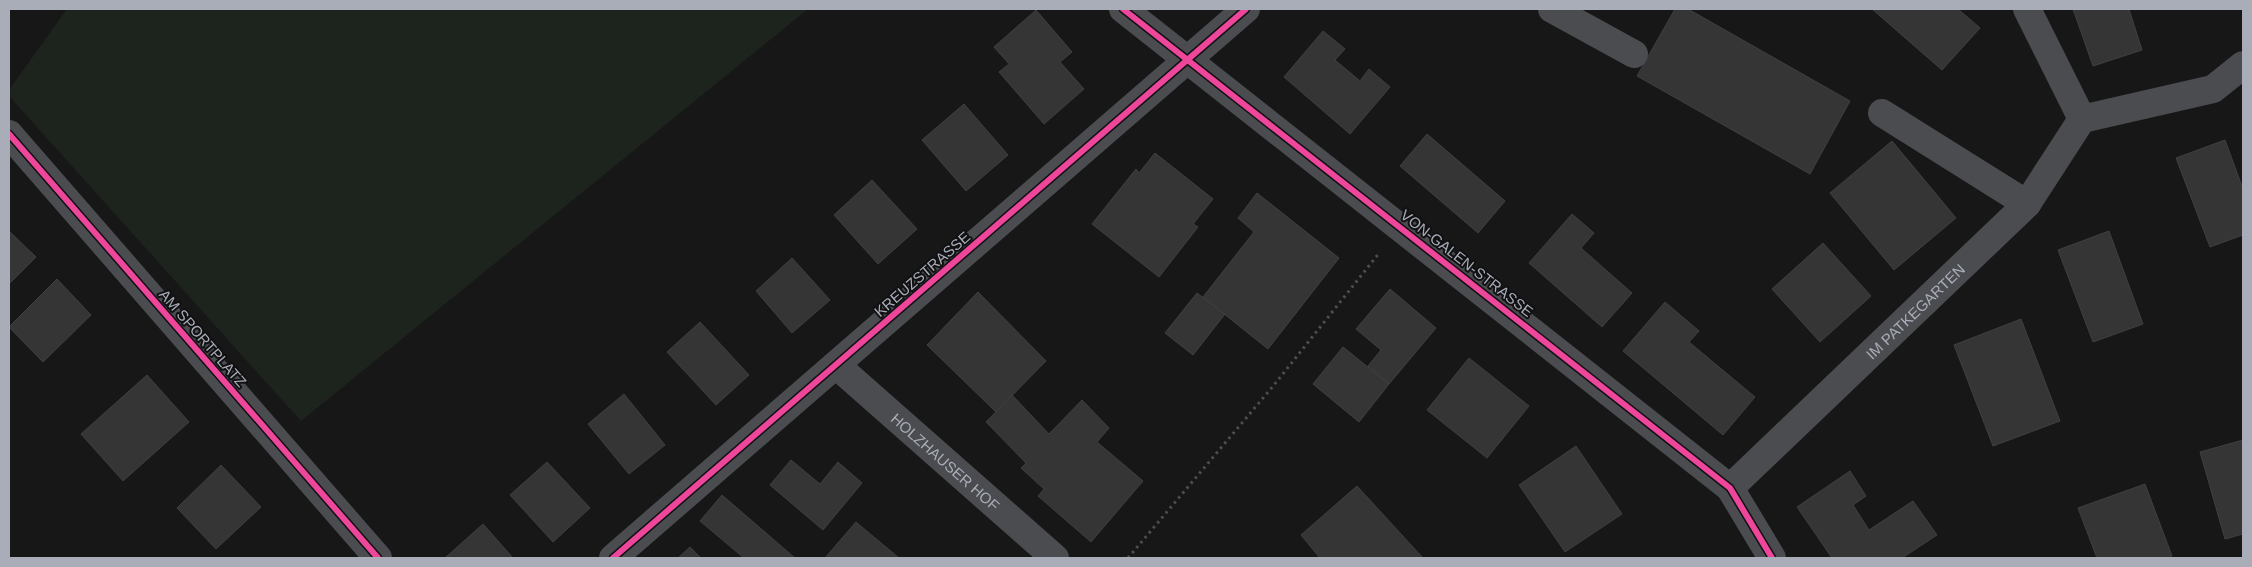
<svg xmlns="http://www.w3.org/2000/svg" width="2252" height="567" font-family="Arial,sans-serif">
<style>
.green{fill:#1d241e}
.building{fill:#353536;stroke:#3f4043}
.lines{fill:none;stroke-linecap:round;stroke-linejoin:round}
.path{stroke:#4d4e52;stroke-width:3;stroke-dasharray:2.5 4;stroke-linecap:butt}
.minor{stroke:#4b4c50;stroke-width:28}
.cycleway-casing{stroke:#111113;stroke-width:9}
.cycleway{stroke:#ed469a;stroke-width:6}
.labels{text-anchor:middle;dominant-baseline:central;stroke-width:4;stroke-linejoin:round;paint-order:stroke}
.street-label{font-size:15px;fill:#a8adb8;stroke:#111113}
</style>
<rect width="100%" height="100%" fill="#171717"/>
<polygon class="green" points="67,9 808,9 301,421 9,96 9,90"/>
<g class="building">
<polygon points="1675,9 1688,9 1850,101 1810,174 1637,76"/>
<polygon points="1872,9 1958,9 1980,28 1942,70"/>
<polygon points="2073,9 2129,9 2142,50 2093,66"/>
<polygon points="1036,10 1072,52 1060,62 1084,89 1044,124 999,72 1009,64 994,47"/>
<polygon points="1323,31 1345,49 1335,60 1360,81 1369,69 1390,87 1350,134 1284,77"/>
<polygon points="964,104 1008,155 966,191 922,140"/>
<polygon points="1427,134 1505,201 1478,233 1400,166"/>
<polygon points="2225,140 2243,189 2243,235 2210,247 2176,158"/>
<polygon points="1892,141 1956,218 1894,270 1830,193"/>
<polygon points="1155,153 1213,199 1193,224 1198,227 1159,277 1092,224 1136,169 1139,173"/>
<polygon points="872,180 917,229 878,264 834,215"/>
<polygon points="1257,193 1339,258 1268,349 1203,297 1254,232 1238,218"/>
<polygon points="1572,214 1594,233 1581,248 1632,293 1602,327 1529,263"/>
<polygon points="9,231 36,257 9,284"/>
<polygon points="2109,231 2143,324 2093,342 2058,250"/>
<polygon points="1823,243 1871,296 1820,342 1772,289"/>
<polygon points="792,258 830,300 792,333 756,291"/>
<polygon points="57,279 91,315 43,362 9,327"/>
<polygon points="1390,289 1436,328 1389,384 1368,366 1381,350 1356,329"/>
<polygon points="978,292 1046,361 996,412 927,345"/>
<polygon points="1197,293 1225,314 1193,355 1165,333"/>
<polygon points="1665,302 1699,331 1689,342 1755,397 1723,435 1623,351"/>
<polygon points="2021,319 2060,421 1993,446 1954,345"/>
<polygon points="700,322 749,375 716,405 667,352"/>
<polygon points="1343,347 1389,384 1359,422 1313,384"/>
<polygon points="1469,358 1529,406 1487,458 1427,410"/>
<polygon points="147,375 189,422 123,481 81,434"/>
<polygon points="624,394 665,445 629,474 588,424"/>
<polygon points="1012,395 1049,434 1082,400 1109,428 1097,442 1143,481 1091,542 1038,496 1044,489 1021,468 1026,463 986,422"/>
<polygon points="2243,440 2243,534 2225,539 2200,452"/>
<polygon points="1576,446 1622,514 1565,552 1519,485"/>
<polygon points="791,460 820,484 838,462 862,483 823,530 770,485"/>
<polygon points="547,462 590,508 553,542 510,495"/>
<polygon points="221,465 261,507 216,549 177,508"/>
<polygon points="1850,471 1866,496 1853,505 1869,530 1913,501 1937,535 1902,558 1832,558 1797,507"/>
<polygon points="2145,484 2172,556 2165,558 2097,558 2078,508"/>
<polygon points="1357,486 1423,558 1320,558 1301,535"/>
<polygon points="722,495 795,558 744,558 700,521"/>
<polygon points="856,522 899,558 825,558"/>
<polygon points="483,524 513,558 445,558"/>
<polygon points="690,547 701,558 678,558"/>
</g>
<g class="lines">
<polyline class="path" points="1128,558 1274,385 1380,252"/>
<g class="minor">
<polyline points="1123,9 1730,488 1772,558"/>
<polyline points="1552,9 1634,54"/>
<polyline points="2027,9 2082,119 2213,89 2243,65"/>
<polyline points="1882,113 2027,204"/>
<polyline points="9,134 378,558"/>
<path id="s1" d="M836 365 1055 558"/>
<path id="s2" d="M1730 488 2027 204 2082 119"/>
<polyline points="613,558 1246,9"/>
</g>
<g class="cycleway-casing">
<g id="cycleway">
<polyline points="1123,9 1730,488 1772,558"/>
<polyline points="9,134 378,558"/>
<polyline points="613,558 1246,9"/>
</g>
</g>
<use href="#cycleway" class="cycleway"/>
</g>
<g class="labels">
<g class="street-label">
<text transform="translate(1467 263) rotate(38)">VON-GALEN-STRASSE</text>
<text transform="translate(922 274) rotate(-41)">KREUZSTRASSE</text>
<text stroke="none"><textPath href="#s2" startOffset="256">IM PATKEGARTEN</textPath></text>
<text transform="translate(203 338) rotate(49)">AM SPORTPLATZ</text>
<text stroke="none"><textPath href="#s1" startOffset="146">HOLZHAUSER HOF</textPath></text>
</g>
</g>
<rect width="2252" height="567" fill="none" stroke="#a8adb8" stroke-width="20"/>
</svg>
